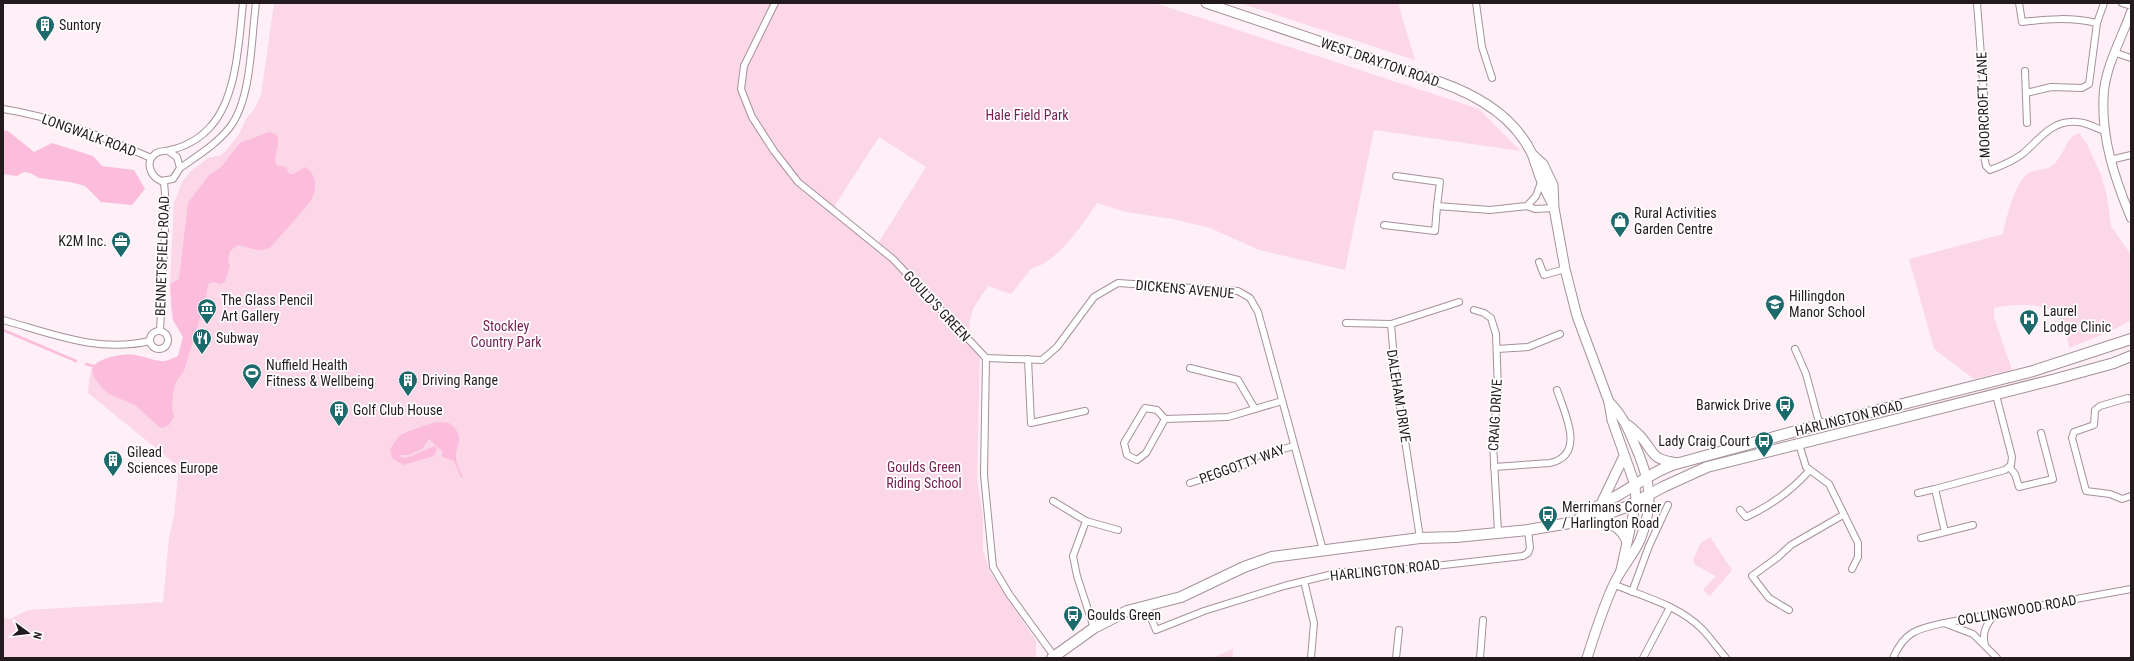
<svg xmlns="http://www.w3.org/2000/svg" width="2134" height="661" font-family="'Roboto Condensed',sans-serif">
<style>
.green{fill:#fcd7e8;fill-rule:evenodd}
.water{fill:#fbbddb}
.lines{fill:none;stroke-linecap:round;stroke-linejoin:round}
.stream{stroke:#fbbddb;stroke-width:2.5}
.minor-casing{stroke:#a6909b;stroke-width:8}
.tertiary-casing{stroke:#a6909b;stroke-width:10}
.secondary-casing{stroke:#a6909b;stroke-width:11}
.primary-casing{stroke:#a6909b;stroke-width:12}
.minor{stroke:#fff;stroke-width:6}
.tertiary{stroke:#fff;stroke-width:8}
.secondary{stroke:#fff;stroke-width:9}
.primary{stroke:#fff;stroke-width:10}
.labels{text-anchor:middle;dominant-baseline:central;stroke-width:3.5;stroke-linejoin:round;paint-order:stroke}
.poi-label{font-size:14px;fill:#241b1f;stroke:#fff;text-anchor:start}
.street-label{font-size:14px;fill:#241b1f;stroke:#fff}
.park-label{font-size:14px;fill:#725;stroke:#fff}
</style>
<rect width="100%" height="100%" fill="#fef0f6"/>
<g class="green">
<path d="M274 3H1155L1479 109 1521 151 1374 130 1345 270 1259 250 1210 228 1173 219 1126 212 1097 203C1083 224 1057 263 1032 268L1011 294 988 286 974 307 970 320 969 332 980 355 977 478 983 517V550L990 572 1036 641V658H3V618L10 619 28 610 163 602 169 538 174 515 179 467 88 393C89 385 89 375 92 368 97 357 122 355 132 355 142 355 151 361 160 361 167 362 172 358 178 356L183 337 173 320 171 309 170 284 174 203 182 182 190 172 208 158 221 155 229 147 239 134 246 119 255 108 261 95ZM879 137 926 167 877 245 832 210Z"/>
<polygon points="1240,3 1398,3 1415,60"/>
<path d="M2079 133 2087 144 2101 175 2107 196 2111 226 2131 255V320L2109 332 2069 348C2068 341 2067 333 2065 326 2053 299 2017 304 1994 308V317L2012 370 1974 379 1934 349 1909 259 2003 234C2006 219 2015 181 2029 173 2038 168 2047 171 2054 164 2066 153 2063 140 2079 133Z"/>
<polygon points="1710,537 1732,570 1710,596 1703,590 1716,576 1695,565 1693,560 1700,544"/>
<polygon points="1233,649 1233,658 1213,658"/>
</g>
<g class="water">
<polygon points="3,130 8,131 34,152 52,143 93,156 102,166 134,170 145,189 132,205 101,202 85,186 70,182 39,178 30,173 24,172 17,176 3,174"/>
<path d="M269 132 276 134C282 145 273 153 276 165L286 167 289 174H293L305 167C318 175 317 190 310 202L271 247C258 254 251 247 238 245L230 251 228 262 230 266 225 282 220 284 213 282 208 284 206 298 184 371 176 382 173 394 172 408 174 417 169 425 163 428 158 426 135 405 109 394 100 386 93 375 92 369C98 358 122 353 135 355 143 356 151 360 160 361 166 362 172 359 178 356L183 337 173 320 170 284 179 279 188 203 209 175 221 167 240 143Z"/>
<path d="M436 422 449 423C467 438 456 441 456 458 457 465 460 470 463 477H461L454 461 442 457V451L429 439 422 449 408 455H401L400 457 406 458 435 446 437 448 434 456 403 465 392 458 390 449 399 436C410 430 424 426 436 422Z"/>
</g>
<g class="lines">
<g class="stream">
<polyline points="3,330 76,361"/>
<polyline points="86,364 93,366"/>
</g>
<g class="minor-casing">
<g id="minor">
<polyline points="775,3 744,66 741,89 752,117 774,151 798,182 893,259 986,358 984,475 993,567 1009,594 1054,656"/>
<polyline points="1476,3 1482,47 1492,78"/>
<path d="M1977 3 1985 108 1984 155 1986 166 1990 170C2001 166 2011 162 2021 155 2039 141 2050 120 2077 122 2086 122 2096 128 2104 131"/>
<path d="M2019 3 2022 22C2048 19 2071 17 2097 23"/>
<polyline points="2122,3 2131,6"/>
<polyline points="2116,53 2131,58"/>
<polyline points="2025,71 2027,123"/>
<polyline points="2026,93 2051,87 2082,88 2089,84 2097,23 2104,3"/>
<path d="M3 109C55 117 103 137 151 158"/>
<path d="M168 151 177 157 180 168 173 179 161 181C150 176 145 162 155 154 160 150 164 152 170 150 185 147 201 138 211 126 237 97 239 40 243 3"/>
<polyline points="2110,160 2131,155"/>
<path d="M180 168C197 156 217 144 230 127 252 98 251 39 256 3"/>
<polyline points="1396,176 1440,182 1437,206"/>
<polyline points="1527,206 1536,196 1542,180"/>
<polyline points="1384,225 1435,231 1437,206 1490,210 1527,206 1535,209 1554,208"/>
<polyline points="1539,262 1544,275 1565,269"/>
<polyline points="1474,310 1484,313 1491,318 1496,334 1498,390 1493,443 1498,532"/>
<path d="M3 320C53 334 98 353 150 341"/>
<polyline points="1346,323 1391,324"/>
<circle cx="159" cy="340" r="9"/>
<polyline points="160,331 166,208 164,181"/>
<polyline points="1497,349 1528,347 1560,334"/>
<polyline points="1795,349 1806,374 1820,426"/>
<polyline points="986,358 1042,360 1057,347 1094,297 1118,283 1238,291 1250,298 1258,312 1323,550"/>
<polyline points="1028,359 1031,423 1085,411"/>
<polyline points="1190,368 1238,380 1255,409"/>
<polyline points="2131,399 2128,398 2100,406 2095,410 2094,425 2074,432 2072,438 2086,491 2110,494 2122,499 2131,496"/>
<polyline points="1165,419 1146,453 1137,460 1127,455 1124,443 1145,408 1157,410 1165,419 1228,417 1282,401"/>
<polyline points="1799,444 1806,467 1829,484 1858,543 1858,557 1852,569"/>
<path d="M1494 467 1550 463C1587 455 1564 412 1557 390"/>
<polyline points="2010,468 2015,474 2019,487 2053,479 2041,433"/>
<polyline points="1190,483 1241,467 1257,456 1294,446"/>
<polyline points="1918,493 1935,489"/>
<polyline points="1053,501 1086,521 1073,556 1077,576 1094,628"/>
<path d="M1740 510 1746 517C1770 506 1791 491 1809 471"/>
<polyline points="1086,521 1118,530"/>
<polyline points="1945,532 1935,489 2005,470 2011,465 2012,457 1996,395"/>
<polyline points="1420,538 1396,382 1391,324 1459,302"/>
<polyline points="1921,538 1973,525"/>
<polyline points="1304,581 1314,623 1311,658"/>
<path d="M1613 584C1644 597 1678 605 1702 629 1711 638 1718 649 1726 658"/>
<polyline points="1632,592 1649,546 1668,505"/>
<polyline points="1146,606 1156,630 1204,611 1284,586 1341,572 1391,571 1523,556 1528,553 1530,548 1528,530"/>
<polyline points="1789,610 1769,598 1752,576 1778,557 1791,545 1843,515"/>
<path d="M1985 645C1981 632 1988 622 1996 613"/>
<polyline points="1396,658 1399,630"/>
<polyline points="1480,658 1483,620"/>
<polyline points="1643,658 1670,607"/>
<path d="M1893 658C1905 631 1917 629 1944 623"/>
<polyline points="1997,658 1973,634 1944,623 2131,589"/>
</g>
</g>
<g class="tertiary-casing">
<path id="tertiary" d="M2131 12C2122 37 2107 64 2104 90 2100 135 2114 177 2131 218"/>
</g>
<g class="secondary-casing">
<g id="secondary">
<path d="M1206 3 1440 82C1477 95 1514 116 1532 154 1534 157 1534 162 1536 165 1540 179 1546 192 1553 205"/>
<polyline points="1533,155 1543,164 1553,185 1554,208 1565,269 1577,316 1609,402 1612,420 1635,485 1636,502 1621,570"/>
<path d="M1628 425C1633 429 1638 433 1642 438 1656 456 1652 459 1678 463"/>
<polyline points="1601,504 1624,456"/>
<path d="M1593 519C1609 523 1621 526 1627 542"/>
<path d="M1587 658C1595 633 1603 607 1614 584 1621 568 1633 556 1640 540 1655 502 1650 479 1634 443 1628 428 1622 415 1609 402"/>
</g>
</g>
<g class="primary-casing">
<g id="primary">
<path d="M1577 520C1590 509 1605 503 1620 494 1637 484 1653 472 1672 465L1800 430 2033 371 2131 339"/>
<polyline points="1052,658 1094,628 1127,611 1181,597 1244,567 1272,557 1420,538 1456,537 1528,530 1593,519 1626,507 1663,487 1707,467 2056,379 2114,363 2131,356"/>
</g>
</g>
<use href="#minor" class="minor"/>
<use href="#tertiary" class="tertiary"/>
<use href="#secondary" class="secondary"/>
<use href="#primary" class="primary"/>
</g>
<defs>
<g id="building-pin" transform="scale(1)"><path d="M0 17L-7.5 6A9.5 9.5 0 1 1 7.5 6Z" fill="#1d6a6c" stroke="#fff"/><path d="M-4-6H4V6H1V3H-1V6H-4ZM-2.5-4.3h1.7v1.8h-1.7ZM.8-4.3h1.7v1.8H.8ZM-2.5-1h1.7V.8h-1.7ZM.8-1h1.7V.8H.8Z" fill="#fff"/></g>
<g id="shop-pin" transform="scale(1)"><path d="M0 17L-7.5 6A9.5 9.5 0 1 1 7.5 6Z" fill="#1d6a6c" stroke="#fff"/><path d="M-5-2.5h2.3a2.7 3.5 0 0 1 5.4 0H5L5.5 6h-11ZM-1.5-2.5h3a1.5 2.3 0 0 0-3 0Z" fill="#fff"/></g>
<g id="office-pin" transform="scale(1)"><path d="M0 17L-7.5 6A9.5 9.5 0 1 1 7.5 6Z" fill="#1d6a6c" stroke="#fff"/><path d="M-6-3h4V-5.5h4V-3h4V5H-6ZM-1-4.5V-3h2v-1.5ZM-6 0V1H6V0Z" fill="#fff"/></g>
<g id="school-pin" transform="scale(1)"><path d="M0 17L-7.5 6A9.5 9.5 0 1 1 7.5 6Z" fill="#1d6a6c" stroke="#fff"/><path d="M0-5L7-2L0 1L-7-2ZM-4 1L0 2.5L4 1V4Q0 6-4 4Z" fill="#fff"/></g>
<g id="museum-pin" transform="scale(1)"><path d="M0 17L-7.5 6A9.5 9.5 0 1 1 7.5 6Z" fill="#1d6a6c" stroke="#fff"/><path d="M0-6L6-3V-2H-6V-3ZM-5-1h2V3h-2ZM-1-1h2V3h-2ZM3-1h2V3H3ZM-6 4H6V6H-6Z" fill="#fff"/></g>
<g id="hospital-pin" transform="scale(1)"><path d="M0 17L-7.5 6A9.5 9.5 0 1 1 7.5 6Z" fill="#1d6a6c" stroke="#fff"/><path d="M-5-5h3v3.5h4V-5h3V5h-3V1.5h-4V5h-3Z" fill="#fff"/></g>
<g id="restaurant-pin" transform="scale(1)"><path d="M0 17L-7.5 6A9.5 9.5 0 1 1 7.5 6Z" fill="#1d6a6c" stroke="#fff"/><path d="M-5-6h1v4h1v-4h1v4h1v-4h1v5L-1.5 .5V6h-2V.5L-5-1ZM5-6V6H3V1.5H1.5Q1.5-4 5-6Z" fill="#fff"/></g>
<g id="stadium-pin" transform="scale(1)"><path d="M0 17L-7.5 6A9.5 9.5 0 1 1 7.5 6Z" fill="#1d6a6c" stroke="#fff"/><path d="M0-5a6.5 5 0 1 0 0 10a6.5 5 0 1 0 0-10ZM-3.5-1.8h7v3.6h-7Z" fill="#fff"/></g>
<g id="bus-pin" transform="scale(1)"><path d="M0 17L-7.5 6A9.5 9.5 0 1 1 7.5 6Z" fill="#1d6a6c" stroke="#fff"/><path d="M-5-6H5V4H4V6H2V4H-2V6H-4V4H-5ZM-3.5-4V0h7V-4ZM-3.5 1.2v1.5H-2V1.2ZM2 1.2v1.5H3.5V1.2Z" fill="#fff"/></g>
</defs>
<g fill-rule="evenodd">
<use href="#building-pin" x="45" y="25"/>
<use href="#shop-pin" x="1620" y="221"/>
<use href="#office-pin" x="121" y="241"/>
<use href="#school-pin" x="1775" y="304"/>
<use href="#museum-pin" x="207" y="308"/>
<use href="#hospital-pin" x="2029" y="319"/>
<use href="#restaurant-pin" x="202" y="338"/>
<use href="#stadium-pin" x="252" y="373"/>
<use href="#building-pin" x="408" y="380"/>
<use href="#bus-pin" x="1785" y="405"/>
<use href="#building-pin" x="339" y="410"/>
<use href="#bus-pin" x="1764" y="441"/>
<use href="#building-pin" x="113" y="460"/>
<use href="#bus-pin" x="1548" y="515"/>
<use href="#bus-pin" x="1073" y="615"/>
</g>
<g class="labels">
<g class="poi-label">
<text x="59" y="25">Suntory</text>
<text x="1634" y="213">Rural Activities<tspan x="1634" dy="16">Garden Centre</tspan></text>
<text x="107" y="241" text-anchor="end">K2M Inc.</text>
<text x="1789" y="296">Hillingdon<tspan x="1789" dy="16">Manor School</tspan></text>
<text x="221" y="300">The Glass Pencil<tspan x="221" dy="16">Art Gallery</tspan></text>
<text x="2043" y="311">Laurel<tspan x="2043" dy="16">Lodge Clinic</tspan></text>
<text x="216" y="338">Subway</text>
<text x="266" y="365">Nuffield Health<tspan x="266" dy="16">Fitness &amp; Wellbeing</tspan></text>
<text x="422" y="380">Driving Range</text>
<text x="1771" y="405" text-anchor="end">Barwick Drive</text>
<text x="353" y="410">Golf Club House</text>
<text x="1750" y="441" text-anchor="end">Lady Craig Court</text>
<text x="127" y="452">Gilead<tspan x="127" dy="16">Sciences Europe</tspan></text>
<text x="1562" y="507">Merrimans Corner<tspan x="1562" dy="16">/ Harlington Road</tspan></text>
<text x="1087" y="615">Goulds Green</text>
</g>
<g class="street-label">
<text transform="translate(1380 62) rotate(19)">WEST DRAYTON ROAD</text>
<text transform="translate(1983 105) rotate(-92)">MOORCROFT LANE</text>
<text transform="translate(89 135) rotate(20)">LONGWALK ROAD</text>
<text transform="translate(162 256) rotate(-88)">BENNETSFIELD ROAD</text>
<text transform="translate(1185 289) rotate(5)">DICKENS AVENUE</text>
<text transform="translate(937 306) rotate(47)">GOULD'S GREEN</text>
<text transform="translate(1399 396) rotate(81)">DALEHAM DRIVE</text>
<text transform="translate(1495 415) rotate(-87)">CRAIG DRIVE</text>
<text transform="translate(1849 418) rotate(-14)">HARLINGTON ROAD</text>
<text transform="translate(1242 464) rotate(-20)">PEGGOTTY WAY</text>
<text transform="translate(1385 570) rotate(-6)">HARLINGTON ROAD</text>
<text transform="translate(2017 610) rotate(-10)">COLLINGWOOD ROAD</text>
</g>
<g class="park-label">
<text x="1027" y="115">Hale Field Park</text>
<text x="506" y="326">Stockley<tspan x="506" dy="16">Country Park</tspan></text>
<text x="924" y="467">Goulds Green<tspan x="924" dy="16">Riding School</tspan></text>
</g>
</g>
<rect width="2134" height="661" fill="none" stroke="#241b1f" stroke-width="8"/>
<g transform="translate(28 633) rotate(105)" stroke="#ffffff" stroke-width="3" paint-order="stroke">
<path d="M0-3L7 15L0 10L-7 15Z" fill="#241b1f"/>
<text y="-6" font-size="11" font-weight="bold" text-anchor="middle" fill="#241b1f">N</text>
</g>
</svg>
